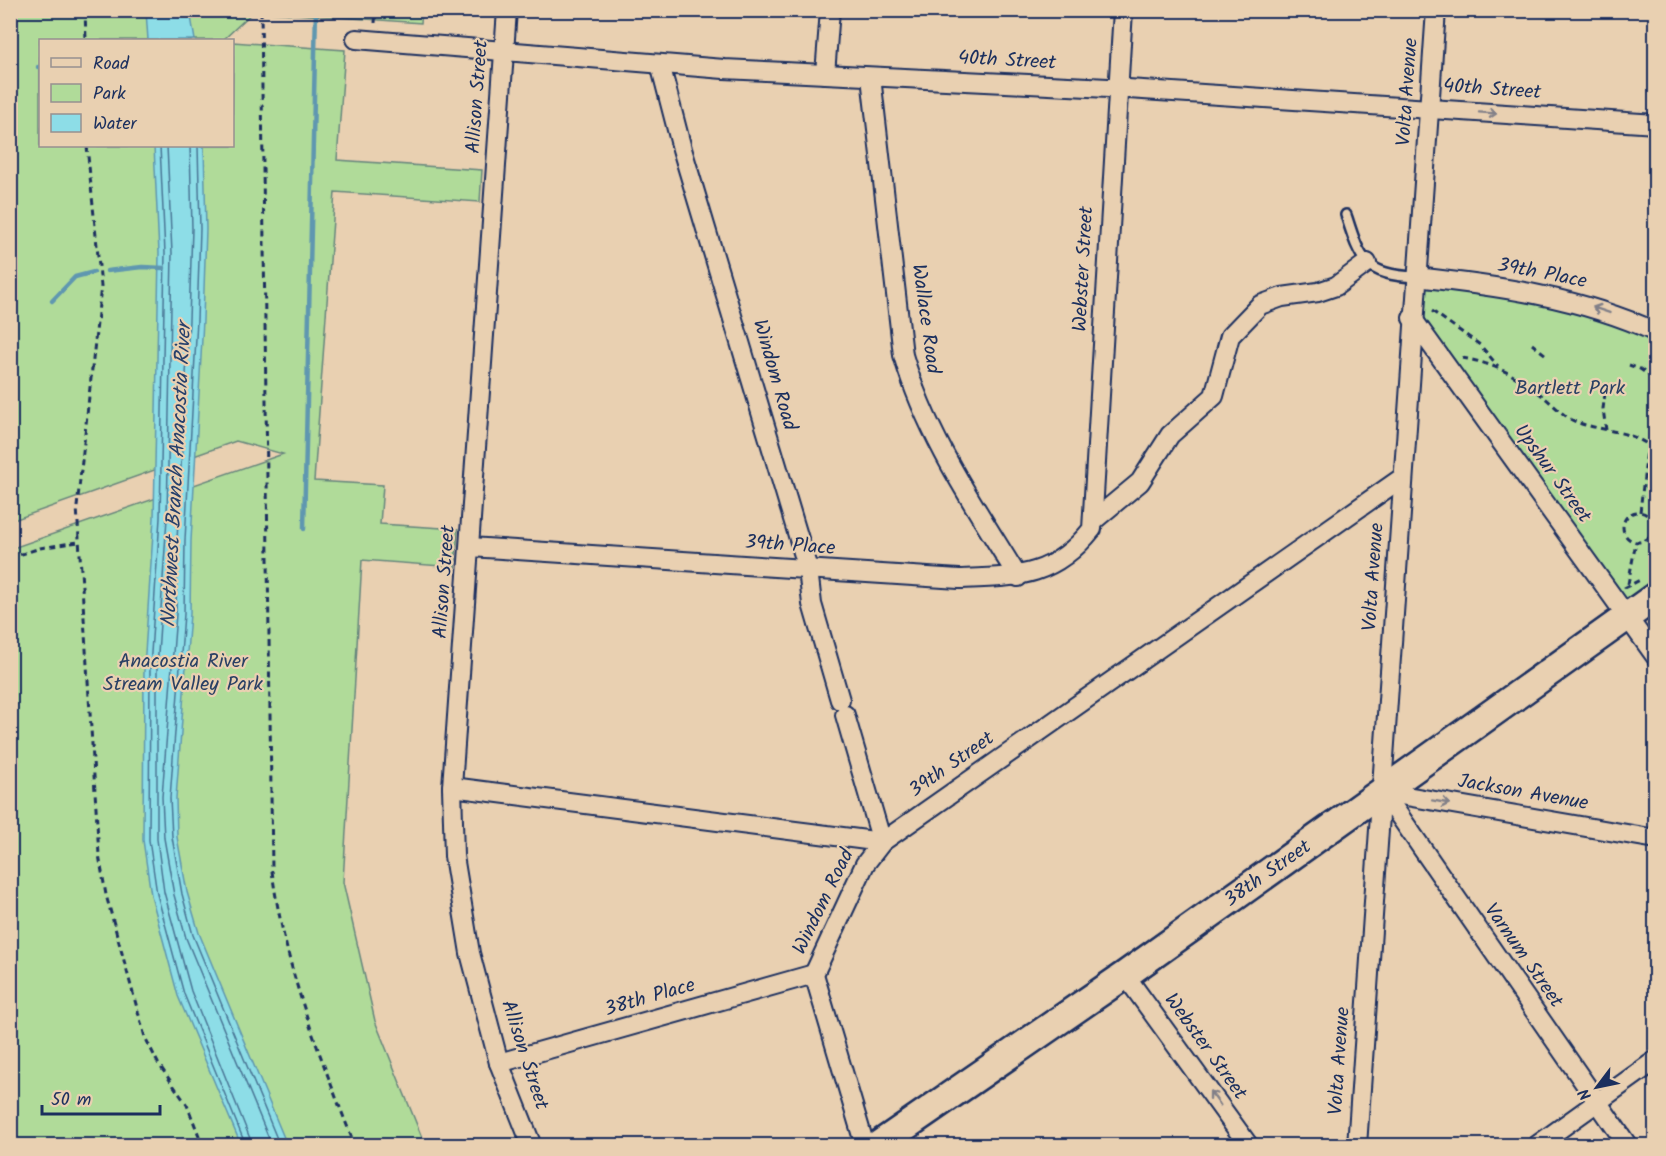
<svg xmlns="http://www.w3.org/2000/svg" width="1666" height="1156" font-family="Kalam,sans-serif">
<style>
.green{fill:#b0db99;stroke:#66857c;stroke-width:1.5}
.water{fill:#8ddde7;stroke:#5f97b0;stroke-width:1.5}
.lines{fill:none;stroke-linecap:round;stroke-linejoin:round}
.shore{stroke:#497595;stroke-width:1.5}
.stream{stroke:#5f97b0;stroke-width:4.5}
.service-casing{stroke:#1b2f5e;stroke-width:14}
.minor-casing{stroke:#1b2f5e;stroke-width:22}
.secondary-casing{stroke:#1b2f5e;stroke-width:32}
.path{stroke:#1b2f5e;stroke-width:3;stroke-dasharray:6 4.5;stroke-linecap:butt}
.service{stroke:#e9d0b1;stroke-width:9}
.minor{stroke:#e9d0b1;stroke-width:18}
.secondary{stroke:#e9d0b1;stroke-width:27}
.oneway{stroke:#828088}
.labels{text-anchor:middle;dominant-baseline:central;stroke-width:4.5;stroke-linejoin:round;paint-order:stroke}
.street-label{font-size:20px;fill:#1b2f5e;stroke:#e9d0b1}
.park-label{font-size:20px;fill:#2a4064;stroke:#e9d0b1}
.water-label{font-size:21px;font-style:italic;fill:#26406c;stroke:#e9d0b1}
</style>
<rect width="100%" height="100%" fill="#e9d0b1"/>
<filter id="ink" filterUnits="userSpaceOnUse"><feTurbulence type="fractalNoise" baseFrequency=".0167" numOctaves="2"/><feDisplacementMap in="SourceGraphic" scale="12" xChannelSelector="R" yChannelSelector="G"/><feConvolveMatrix kernelMatrix="1 2 1 2 8 2 1 2 1" color-interpolation-filters="sRGB"/></filter>
<g filter="url(#ink)">
<g class="green">
<polygon points="11,11 422,11 421,23 254,11 223,40 40,40 40,146 232,146 233,42 345,50 337,160 482,170 480,202 335,192 314,481 383,485 380,524 458,529 455,567 362,560 343,882 375,1021 425,1145 11,1145 10,549 283,454 236,441 11,521"/>
<polygon points="1416,277 1462,282 1655,332 1655,596 1627,616 1412,318"/>
</g>
<g class="water">
<polygon points="146,11 190,11 195,40 148,40"/>
<polygon points="154,146 204,146 206,229 203,320 191,541 190,614 176,798 177,837 187,892 199,933 287,1145 241,1145 178,996 151,895 143,840 144,668 154,518 159,253"/>
</g>
<g class="lines">
<g class="shore">
<polyline points="160,146 165,253 160,518 150,668 149,840 157,894 184,994 246,1146"/>
<polyline points="167,146 172,253 167,518 157,669 157,839 164,892 191,991 253,1146"/>
<polyline points="190,146 192,229 189,320 177,540 176,614 162,797 164,838 174,895 186,938 272,1146"/>
<polyline points="198,146 200,229 197,320 185,540 184,614 170,798 172,837 182,894 193,935 280,1146"/>
</g>
<g class="stream">
<polyline points="38,67 40,67"/>
<polyline points="107,271 142,267 164,268"/>
<polyline points="52,301 75,277 94,272"/>
<polyline points="304,529 316,10"/>
</g>
<g class="service-casing">
<path id="service" d="M1346 215C1360 259 1364 275 1416 277"/>
</g>
<g class="minor-casing">
<g id="minor">
<polyline points="507,10 452,787 454,856 470,953 499,1063 532,1146"/>
<polyline points="356,39 724,69 1128,89 1656,124"/>
<polyline points="660,64 682,149 808,569 812,604 840,700"/>
<polyline points="825,74 830,10"/>
<path d="M871 77 903 355C927 437 974 505 1018 577"/>
<path d="M1416 277C1499 286 1579 297 1656 332"/>
<polyline points="1412,318 1656,657"/>
<polyline points="1093,521 1140,482 1170,435 1214,396 1230,336 1260,305 1282,297 1318,292 1336,286 1367,263"/>
<path d="M470 547 959 579C1017 577 1053 578 1092 529L1123 10"/>
<polyline points="845,715 882,842 865,864 814,974 865,1146"/>
<polyline points="452,787 882,842 1403,477"/>
<polyline points="1383,792 1628,1146"/>
<polyline points="1383,792 1656,839"/>
<polyline points="1125,975 1249,1146"/>
<polyline points="499,1063 814,974"/>
<polyline points="1357,1146 1436,10"/>
<polyline points="1536,1146 1656,1060"/>
</g>
</g>
<g class="secondary-casing">
<polyline id="secondary" points="877,1146 1125,975 1656,596"/>
</g>
<g class="path">
<polyline points="85,10 86,40"/>
<path d="M261 10 272 871C285 969 319 1054 355 1146"/>
<polyline points="375,23 376,10"/>
<polyline points="87,146 101,286 77,507 99,855 106,895 145,1037 158,1063 187,1105 203,1146"/>
<polyline points="1432,311 1480,345 1498,366"/>
<polyline points="1532,344 1546,355"/>
<path d="M1462 358C1494 363 1520 377 1545 398 1555 406 1566 419 1579 423 1602 431 1640 431 1656 453"/>
<polyline points="1629,365 1640,369 1656,380"/>
<polyline points="1605,393 1603,409 1606,430"/>
<circle cx="1638" cy="527" r="15"/>
<polyline points="1640,512 1647,450 1656,436"/>
<polyline points="10,558 40,548 78,542"/>
<polyline points="1628,584 1636,542"/>
<polyline points="1624,588 1642,579"/>
</g>
<use href="#service" class="service"/>
<use href="#minor" class="minor"/>
<use href="#secondary" class="secondary"/>
</g>
<defs><path id="oneway-shaft" d="M-6 0H5M1.5-3L5.5 0L1.5 3" fill="none" stroke-width="1.6" stroke-linecap="round" stroke-linejoin="round" transform="scale(1.5)"/></defs>
<g class="oneway">
<use href="#oneway-shaft" transform="translate(1488 113) rotate(4)"/>
<use href="#oneway-shaft" transform="translate(1601 310) rotate(-161)"/>
<use href="#oneway-shaft" transform="translate(1441 802) rotate(10)"/>
<use href="#oneway-shaft" transform="translate(1215 1098) rotate(-126)"/>
</g>
</g>
<g class="labels">
<g class="street-label">
<text transform="translate(1007 61) rotate(3)">40th Street</text>
<text transform="translate(1492 90) rotate(4)">40th Street</text>
<text transform="translate(1408 92) rotate(-86)">Volta Avenue</text>
<text transform="translate(478 97) rotate(-86)">Allison Street</text>
<text transform="translate(1084 269) rotate(-87)">Webster Street</text>
<text transform="translate(1542 274) rotate(11)">39th Place</text>
<text transform="translate(925 319) rotate(82)">Wallace Road</text>
<text transform="translate(774 375) rotate(74)">Windom Road</text>
<text transform="translate(1552 474) rotate(54)">Upshur Street</text>
<text transform="translate(790 546) rotate(4)">39th Place</text>
<text transform="translate(1374 577) rotate(-86)">Volta Avenue</text>
<text transform="translate(445 582) rotate(-86)">Allison Street</text>
<text transform="translate(952 765) rotate(-35)">39th Street</text>
<text transform="translate(1523 793) rotate(10)">Jackson Avenue</text>
<text transform="translate(1268 874) rotate(-35)">38th Street</text>
<text transform="translate(824 902) rotate(-64)">Windom Road</text>
<text transform="translate(1523 956) rotate(55)">Varnum Street</text>
<text transform="translate(650 998) rotate(-16)">38th Place</text>
<text transform="translate(1205 1047) rotate(54)">Webster Street</text>
<text transform="translate(524 1055) rotate(72)">Allison Street</text>
<text transform="translate(1340 1061) rotate(-86)">Volta Avenue</text>
</g>
<g class="park-label">
<text x="1570" y="389">Bartlett Park</text>
<text x="183" y="662">Anacostia River<tspan x="183" dy="23">Stream Valley Park</tspan></text>
</g>
<g class="water-label">
<text transform="translate(177 475) rotate(-87)">Northwest Branch Anacostia River</text>
</g>
</g>
<rect width="1666" height="1156" fill="none" stroke="#e9d0b1" stroke-width="36"/>
<rect x="18" y="18" width="1630" height="1120" fill="none" stroke="#1b2f5e" stroke-width="2" filter="url(#ink)"/>
<rect x="39" y="39" width="195" height="108" fill="#e9d0b1" stroke="#979090" stroke-width="1.5"/>
<rect x="51" y="58" width="30" height="9" fill="#e9d0b1" stroke="#979090" stroke-width="1.5"/>
<text x="93" y="69" font-size="18" fill="#1b2f5e">Road</text>
<rect x="51" y="84" width="30" height="18" fill="#b0db99" stroke="#979090" stroke-width="1.5"/>
<text x="93" y="99" font-size="18" fill="#1b2f5e">Park</text>
<rect x="51" y="114" width="30" height="18" fill="#8ddde7" stroke="#979090" stroke-width="1.5"/>
<text x="93" y="129" font-size="18" fill="#1b2f5e">Water</text>
<g transform="translate(1597 1087) rotate(238)" stroke="#e9d0b1" stroke-width="4.5" paint-order="stroke">
<path d="M0-4.5L10 22L0 15L-10 22Z" fill="#1b2f5e"/>
<text y="-9" font-size="16" font-weight="bold" text-anchor="middle" fill="#1b2f5e">N</text>
</g>
<path d="M42 1105v9h118v-9" fill="none" stroke="#1b2f5e" stroke-width="3"/>
<text x="51" y="1105" font-size="18" fill="#1b2f5e" stroke="#e9d0b1" stroke-width="4.5" paint-order="stroke">50 m</text>
</svg>
